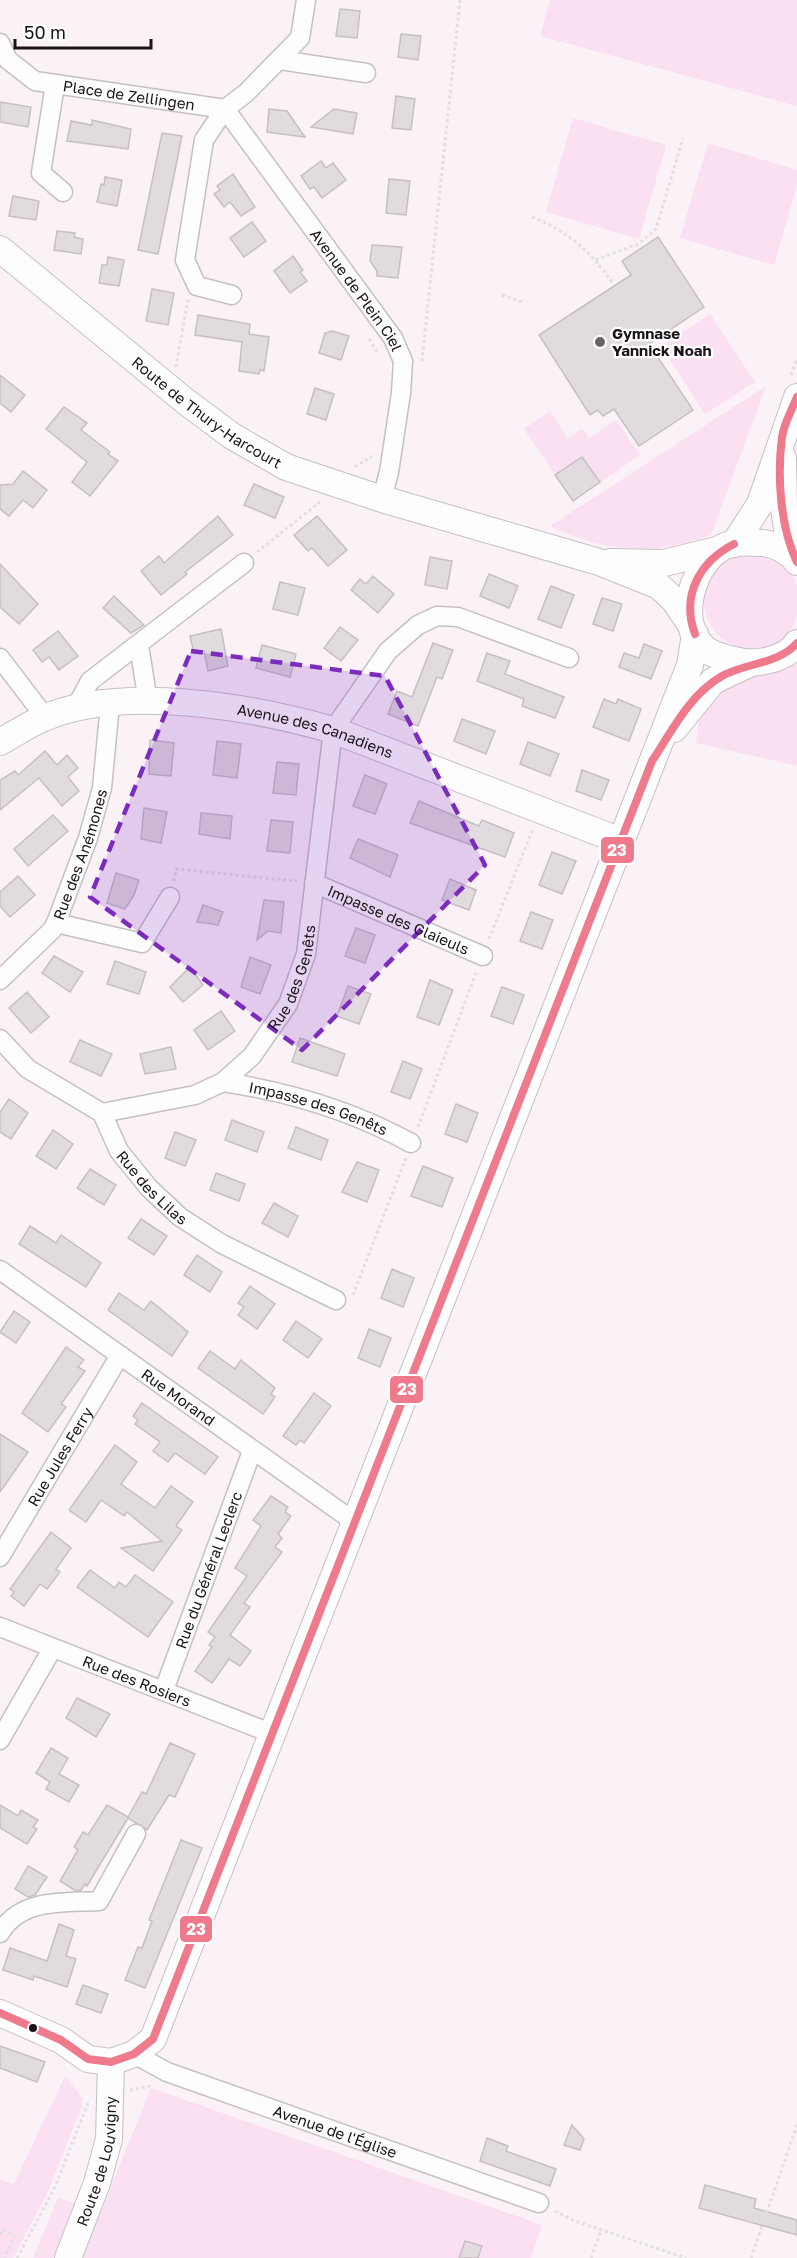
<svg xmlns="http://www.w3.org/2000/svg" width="797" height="2258" font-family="'Golos Text',sans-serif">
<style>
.green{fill:#fbe0f2}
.building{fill:#e1dade;stroke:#c6bfc4;stroke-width:1.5}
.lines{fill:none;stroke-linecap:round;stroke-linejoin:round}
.street-casing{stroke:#c6bfc4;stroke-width:21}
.secondary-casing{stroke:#c6bfc4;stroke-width:28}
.path{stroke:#e1dfe1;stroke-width:3;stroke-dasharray:3 3;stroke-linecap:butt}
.street{stroke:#fefdfe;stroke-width:18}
.secondary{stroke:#fefdfe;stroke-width:26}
.bus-1-casing{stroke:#fff;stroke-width:12}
.bus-1{stroke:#ef7a8c;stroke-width:8}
.marked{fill:#7b2cbf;fill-opacity:0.2;stroke:#7b2cbf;stroke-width:4.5;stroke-dasharray:12 8;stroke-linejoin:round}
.poi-dot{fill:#686266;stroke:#fff;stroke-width:2}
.bus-dot{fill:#1a1418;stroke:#fff;stroke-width:2}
.labels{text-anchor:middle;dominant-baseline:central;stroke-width:4.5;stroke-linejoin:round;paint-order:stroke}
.street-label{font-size:15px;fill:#1a1418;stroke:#fff}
.poi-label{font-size:15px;font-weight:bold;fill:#1a1418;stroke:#fff;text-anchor:start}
.line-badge{stroke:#fff;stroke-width:2}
.badge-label{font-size:16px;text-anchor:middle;font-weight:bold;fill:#fff}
</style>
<rect width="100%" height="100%" fill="#faf2f7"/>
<g class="green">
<polygon points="550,0 797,0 797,106 540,36"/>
<polygon points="573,118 666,145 639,239 546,212"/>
<polygon points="708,143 797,170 797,185 774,265 680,238"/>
<polygon points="710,314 755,382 705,414 661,346"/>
<path d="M766 386 711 535C657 556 602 552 550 526Z"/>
<polygon points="550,411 568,438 582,429 589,438 616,420 640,455 573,501 524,429"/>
<circle cx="752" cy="601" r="48"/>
<polygon points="797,664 797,766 696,743 700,709 718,689 739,678 768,674"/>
<polygon points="65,2076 82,2098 82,2106 47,2194 13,2258 0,2258 0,2180 14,2184"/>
<polygon points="151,2088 542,2225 531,2258 82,2258"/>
<polygon points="58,2198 74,2203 53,2258 33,2258"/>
</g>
<g class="building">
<polygon points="340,9 360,11 357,38 336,36"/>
<polygon points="401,34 421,36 418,60 398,57"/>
<polygon points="396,96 415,99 411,130 392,128"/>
<polygon points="0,102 31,107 28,127 0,122"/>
<polygon points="269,109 287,111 305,137 267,132"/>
<polygon points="334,109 357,113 353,134 311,127"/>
<polygon points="92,120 131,129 128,149 67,141 71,121 92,125"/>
<polygon points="162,133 182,136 158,254 138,250"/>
<polygon points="321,161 326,168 333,163 346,180 322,198 314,187 310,189 301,176"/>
<polygon points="233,174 255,207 241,216 230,202 224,207 214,194 220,190 217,186"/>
<polygon points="105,177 122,180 117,206 97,202 101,184 104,185"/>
<polygon points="389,179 410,181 406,215 386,213"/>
<polygon points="13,196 39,201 36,220 9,216"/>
<polygon points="252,222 266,241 244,257 230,238"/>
<polygon points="57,231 75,233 74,237 83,239 81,254 54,250"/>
<polygon points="658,237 704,307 649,344 693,410 639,446 614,409 603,416 598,410 590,415 539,335 631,275 622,261"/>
<polygon points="372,245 402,247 398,278 377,276 377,271 370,261"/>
<polygon points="293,256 303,270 300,272 307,281 290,293 274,271"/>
<polygon points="108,257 124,260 119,286 99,283 102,265 107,265"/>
<polygon points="152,289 174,293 168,325 146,321"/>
<polygon points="198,315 250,324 249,334 269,337 264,371 260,370 259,374 239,371 242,342 195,335"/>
<polygon points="332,331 349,336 341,360 319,353 325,333"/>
<polygon points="0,375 25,395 11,412 0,403"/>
<polygon points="315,388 334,394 326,420 307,414"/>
<polygon points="64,407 87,423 81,430 110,452 108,454 118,461 90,496 72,482 87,462 46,429"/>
<polygon points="582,457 600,482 573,501 555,475"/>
<polygon points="23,471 47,490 33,508 23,500 9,516 0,509 0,485 13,484"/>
<polygon points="254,484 284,497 275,518 244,505"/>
<polygon points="218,516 233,535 185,572 187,574 161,595 141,571 159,556 164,563"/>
<polygon points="317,516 347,550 328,566 312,548 308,551 294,535"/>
<polygon points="430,557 452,561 447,589 425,585"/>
<polygon points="0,564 38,604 19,624 0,607"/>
<polygon points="489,574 518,586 509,608 480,596"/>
<polygon points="373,576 394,594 378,613 351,590 360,579 366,584"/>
<polygon points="280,582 305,588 298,615 273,609"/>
<polygon points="551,586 574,595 561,628 538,619"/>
<polygon points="114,596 144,625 131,633 103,608"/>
<polygon points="602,598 622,604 613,631 593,624"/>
<polygon points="340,627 358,640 341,661 324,648"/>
<polygon points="221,629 228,666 208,671 204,651 194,653 190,636"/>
<polygon points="58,631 78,656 59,670 49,657 42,662 33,650"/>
<polygon points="433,643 453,650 442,679 437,677 418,726 388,714 397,691 412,697"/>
<polygon points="644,644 662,651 651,679 619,667 624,653 639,658"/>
<polygon points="262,645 296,654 290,677 256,668"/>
<polygon points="487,653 510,661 505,674 564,697 555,718 522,706 524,699 477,681"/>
<polygon points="604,699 616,704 618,699 641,709 629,741 593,727"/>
<polygon points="462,719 495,731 486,754 454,741"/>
<polygon points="150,740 174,743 171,776 149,774"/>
<polygon points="217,741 241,744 237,778 213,775"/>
<polygon points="528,742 559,754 550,776 520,764"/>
<polygon points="45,751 57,765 67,755 78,768 68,777 79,791 62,806 39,778 0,810 0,780 15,771 18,775"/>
<polygon points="277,762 299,764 296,795 273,793"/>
<polygon points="582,770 609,780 601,800 576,791"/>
<polygon points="365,775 387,784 375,814 353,806"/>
<polygon points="419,801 479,826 482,820 514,833 505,857 410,823"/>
<polygon points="144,808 167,812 161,843 141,839"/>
<polygon points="201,813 232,816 230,839 199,834"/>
<polygon points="53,815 68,831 28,866 14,849"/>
<polygon points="271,820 293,822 290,853 267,851"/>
<polygon points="358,839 398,855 390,877 350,858"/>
<polygon points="552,852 576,861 562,894 539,885"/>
<polygon points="116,873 139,880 134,895 125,909 107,903"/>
<polygon points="18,876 35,895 10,917 0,906 0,892"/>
<polygon points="450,879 476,890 469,910 442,900"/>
<polygon points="264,900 284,902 281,933 268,931 257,940"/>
<polygon points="203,905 223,912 218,925 197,922"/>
<polygon points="531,912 553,920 542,949 520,941"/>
<polygon points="356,928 375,935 365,963 345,956"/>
<polygon points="54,956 83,972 70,992 42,973"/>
<polygon points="250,957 271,965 260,994 241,987"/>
<polygon points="115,961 146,972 139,994 107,984"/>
<polygon points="190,967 203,985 183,1002 170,987"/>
<polygon points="430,980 453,990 439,1025 417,1017"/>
<polygon points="348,986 371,994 359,1024 337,1016"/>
<polygon points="502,987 524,995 513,1024 491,1016"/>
<polygon points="27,992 49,1017 31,1033 9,1008"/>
<polygon points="221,1011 235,1031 208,1050 194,1030"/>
<polygon points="300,1038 345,1054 337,1076 292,1062"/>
<polygon points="80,1040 112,1054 101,1076 70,1062"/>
<polygon points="171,1047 176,1069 145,1074 140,1054"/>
<polygon points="403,1061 422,1069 410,1099 391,1092"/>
<polygon points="9,1099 28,1113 11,1139 0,1132 0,1112"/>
<polygon points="456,1104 478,1113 467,1142 445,1134"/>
<polygon points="232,1120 264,1132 257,1152 225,1140"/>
<polygon points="296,1127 328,1140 321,1160 288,1148"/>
<polygon points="53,1130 73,1144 56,1169 36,1156"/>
<polygon points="175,1132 196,1140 185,1166 165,1158"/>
<polygon points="357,1162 379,1170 367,1202 342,1192"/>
<polygon points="423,1166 453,1178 442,1207 411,1196"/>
<polygon points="90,1169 116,1185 104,1205 77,1188"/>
<polygon points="216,1173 245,1184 239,1201 210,1190"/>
<polygon points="274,1203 298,1216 288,1237 262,1223"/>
<polygon points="141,1219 167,1236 154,1255 128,1238"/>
<polygon points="30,1226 56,1243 61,1235 101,1263 86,1287 19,1244"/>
<polygon points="197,1255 222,1272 210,1292 184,1275"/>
<polygon points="392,1269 414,1278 403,1307 381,1298"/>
<polygon points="250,1286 275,1304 257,1329 238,1315 244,1307 238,1303"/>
<polygon points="119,1293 144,1310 151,1301 188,1332 172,1356 108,1310"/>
<polygon points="14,1311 30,1322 16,1343 0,1332"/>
<polygon points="296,1321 322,1339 308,1358 283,1340"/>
<polygon points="369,1329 391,1338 380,1367 358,1358"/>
<polygon points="66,1347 84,1360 78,1367 85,1371 61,1404 66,1407 48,1432 22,1413"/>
<polygon points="210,1351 235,1369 241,1360 275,1388 271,1394 275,1397 263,1414 198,1368"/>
<polygon points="314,1393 331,1406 304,1443 300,1440 296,1445 283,1436"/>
<polygon points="142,1403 218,1457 205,1474 175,1453 168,1462 153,1451 160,1442 135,1424 138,1420 133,1416"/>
<polygon points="0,1434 28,1452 0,1492"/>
<polygon points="115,1445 137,1462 121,1484 155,1508 171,1486 193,1502 176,1526 182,1530 153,1571 121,1548 162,1541 127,1512 124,1516 101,1500 86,1522 69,1510"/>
<polygon points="271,1496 288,1507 285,1512 291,1516 278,1534 282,1538 275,1547 282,1552 244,1603 250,1607 230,1635 251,1651 240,1666 229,1659 212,1683 195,1671 212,1647 209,1645 215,1637 208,1632 247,1576 235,1568 261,1526 253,1520"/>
<polygon points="51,1532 71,1548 56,1569 60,1572 47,1589 40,1584 24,1606 11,1596 14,1592 10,1589"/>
<polygon points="90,1570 115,1588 119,1582 126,1587 135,1575 173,1602 148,1637 77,1587"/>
<polygon points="77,1698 110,1714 96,1737 66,1718"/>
<polygon points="170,1743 195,1754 175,1797 169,1795 147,1830 128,1818 87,1886 85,1884 81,1890 76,1891 60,1881 78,1850 74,1847 83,1832 88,1835 107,1805 128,1817 142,1792 146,1794"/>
<polygon points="51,1748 68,1758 59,1774 79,1785 69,1802 46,1789 50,1782 36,1773"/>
<polygon points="0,1805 18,1816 21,1810 38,1820 33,1827 37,1829 27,1844 0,1828"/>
<polygon points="181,1840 202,1848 145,1988 125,1980 138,1947 142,1948 152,1921 149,1920"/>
<polygon points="28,1866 47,1877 35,1895 28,1897 15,1889"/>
<polygon points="59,1924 74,1930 66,1956 76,1959 67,1987 34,1976 33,1980 3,1970 10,1948 47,1961"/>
<polygon points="83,1985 108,1994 101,2013 76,2004"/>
<polygon points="0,2046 45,2062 37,2082 0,2068"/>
<polygon points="572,2125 584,2139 580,2150 564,2145"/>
<polygon points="487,2138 508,2146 506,2151 556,2169 550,2186 480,2161"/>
<polygon points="705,2185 756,2199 754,2208 797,2220 797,2235 699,2208"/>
<polygon points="465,2241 482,2246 478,2258 459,2258"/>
</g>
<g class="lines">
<g class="street-casing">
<g id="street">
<path id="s1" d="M0 43 8 60 35 81 225 109"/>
<polyline points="280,60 366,73"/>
<polyline points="55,84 41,173 63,192"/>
<path id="s2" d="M225 109 393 338 403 361 401 393 389 472 382 499"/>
<polyline points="232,295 197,286 185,260 204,140 225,109 246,93 300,38 306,0"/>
<polyline points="139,645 148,702"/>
<polyline points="0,658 45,717"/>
<polyline points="75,709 90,681 244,563"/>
<path id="s3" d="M314 883 483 956"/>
<polyline points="56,923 142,943 170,897"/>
<path id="s4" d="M0 980 52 930 56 923 88 838 102 788 110 704"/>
<path id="s5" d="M0 1039 28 1069 102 1113 119 1151 149 1188 180 1217 222 1244 336 1300"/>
<path id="s6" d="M223 1082C290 1092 351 1110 411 1143"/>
<path id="s7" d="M102 1113 195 1095 223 1082 252 1056 288 1004 306 954 333 730 388 651 418 625 437 616 458 617 569 658"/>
<path id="s8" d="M0 1270 356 1523"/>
<path id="s9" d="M0 1557 120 1355"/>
<path id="s10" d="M0 1627 273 1734"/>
<path id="s11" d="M164 1690 252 1451"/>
<polyline points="0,1740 52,1649"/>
<path d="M0 1933C21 1898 63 1903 99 1901L136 1834"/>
<path id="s12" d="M134 2054 167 2072 539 2203"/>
</g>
</g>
<g class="secondary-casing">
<g id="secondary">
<path id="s13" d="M0 249 185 401 232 436 286 467 382 499 599 562 659 586 674 600 689 622"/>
<polyline points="783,458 784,509 791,554"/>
<polyline points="734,544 760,504 797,397"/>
<polyline points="611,562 664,563 717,550"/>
<path d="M797 562C789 551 775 544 762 543 748 542 730 541 718 550 690 570 677 624 704 648 714 657 730 659 743 662 760 664 786 659 797 643"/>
<polyline points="674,729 713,681 751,663"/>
<path id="s14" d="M0 742C15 734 29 724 44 718 123 684 253 707 333 730L621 841"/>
<polyline points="0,2013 61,2040 88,2059 111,2062 134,2054 153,2039 690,665 695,634"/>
<path id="s15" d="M68 2258 97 2183 109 2139 111 2062"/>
</g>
</g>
<g class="path">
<path d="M532 217C570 233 588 249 612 282"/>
<polyline points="596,260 638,244 656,229 683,138"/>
<polyline points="502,295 522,302"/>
<polyline points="369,339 378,353"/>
<polyline points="422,361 460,0"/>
<polyline points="176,367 188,299"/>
<polyline points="791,375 797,360"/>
<polyline points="355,467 372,456"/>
<polyline points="257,552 320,502"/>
<polyline points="174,881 176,869 297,881"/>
<polyline points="489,939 532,831"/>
<polyline points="418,1127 476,973"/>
<polyline points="353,1295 406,1158"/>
<polyline points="130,2090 148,2087 152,2083"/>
<polyline points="555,2211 575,2221 686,2258"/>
<polyline points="0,2234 3,2229 14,2235 5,2258"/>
<polyline points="17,2258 55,2187 88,2103"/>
<polyline points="591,2258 601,2230"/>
<polyline points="751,2258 797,2125"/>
</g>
<use href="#street" class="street"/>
<use href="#secondary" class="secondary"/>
<g class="bus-1-casing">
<g id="bus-1">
<path d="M797 397C792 410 784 423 782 437 777 475 780 527 797 562"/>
<path d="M695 634C681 596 699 562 734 544"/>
<path d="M0 2013 61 2040 88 2059 111 2062 134 2054 153 2039 652 761C672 731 689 695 722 676 745 663 779 664 797 643"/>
</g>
</g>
<use href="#bus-1" class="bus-1"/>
</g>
<path class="marked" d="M191 651 385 676 485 865 302 1050 90 897Z"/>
<circle class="poi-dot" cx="600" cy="342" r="6"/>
<circle class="bus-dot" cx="33" cy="2028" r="5"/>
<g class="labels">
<g class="street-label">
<text stroke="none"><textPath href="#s1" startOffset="148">Place de Zellingen</textPath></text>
<text stroke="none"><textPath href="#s2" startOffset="224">Avenue de Plein Ciel</textPath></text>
<text stroke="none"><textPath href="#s13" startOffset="264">Route de Thury-Harcourt</textPath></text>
<text stroke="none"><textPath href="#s14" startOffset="327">Avenue des Canadiens</textPath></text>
<text stroke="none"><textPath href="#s4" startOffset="153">Rue des Anémones</textPath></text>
<text stroke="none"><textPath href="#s3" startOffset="92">Impasse des Glaieuls</textPath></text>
<text stroke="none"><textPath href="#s7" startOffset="254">Rue des Genêts</textPath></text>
<text stroke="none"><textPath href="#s6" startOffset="99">Impasse des Genêts</textPath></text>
<text stroke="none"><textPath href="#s5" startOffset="218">Rue des Lilas</textPath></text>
<text stroke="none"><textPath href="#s8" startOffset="219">Rue Morand</textPath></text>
<text stroke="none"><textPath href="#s9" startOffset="117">Rue Jules Ferry</textPath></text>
<text stroke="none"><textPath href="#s11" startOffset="128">Rue du Général Leclerc</textPath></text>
<text stroke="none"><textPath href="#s10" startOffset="147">Rue des Rosiers</textPath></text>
<text stroke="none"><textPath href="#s12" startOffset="216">Avenue de l'Église</textPath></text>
<text stroke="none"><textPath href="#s15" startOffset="102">Route de Louvigny</textPath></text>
</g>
<g class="poi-label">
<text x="612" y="333">Gymnase<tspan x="612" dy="17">Yannick Noah</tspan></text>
</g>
</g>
<g class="line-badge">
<rect x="600" y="836" width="35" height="28" rx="6" fill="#ef7a8c"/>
<rect x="389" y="1375" width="35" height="29" rx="6" fill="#ef7a8c"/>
<rect x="179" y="1915" width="34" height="28" rx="6" fill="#ef7a8c"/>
</g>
<g class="badge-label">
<text x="617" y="856">23</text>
<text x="407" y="1395">23</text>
<text x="196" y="1935">23</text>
</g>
<path d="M15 39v9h136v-9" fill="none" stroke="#1a1418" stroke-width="3"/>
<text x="24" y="39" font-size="18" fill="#1a1418" stroke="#ffffff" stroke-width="4.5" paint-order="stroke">50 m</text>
</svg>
